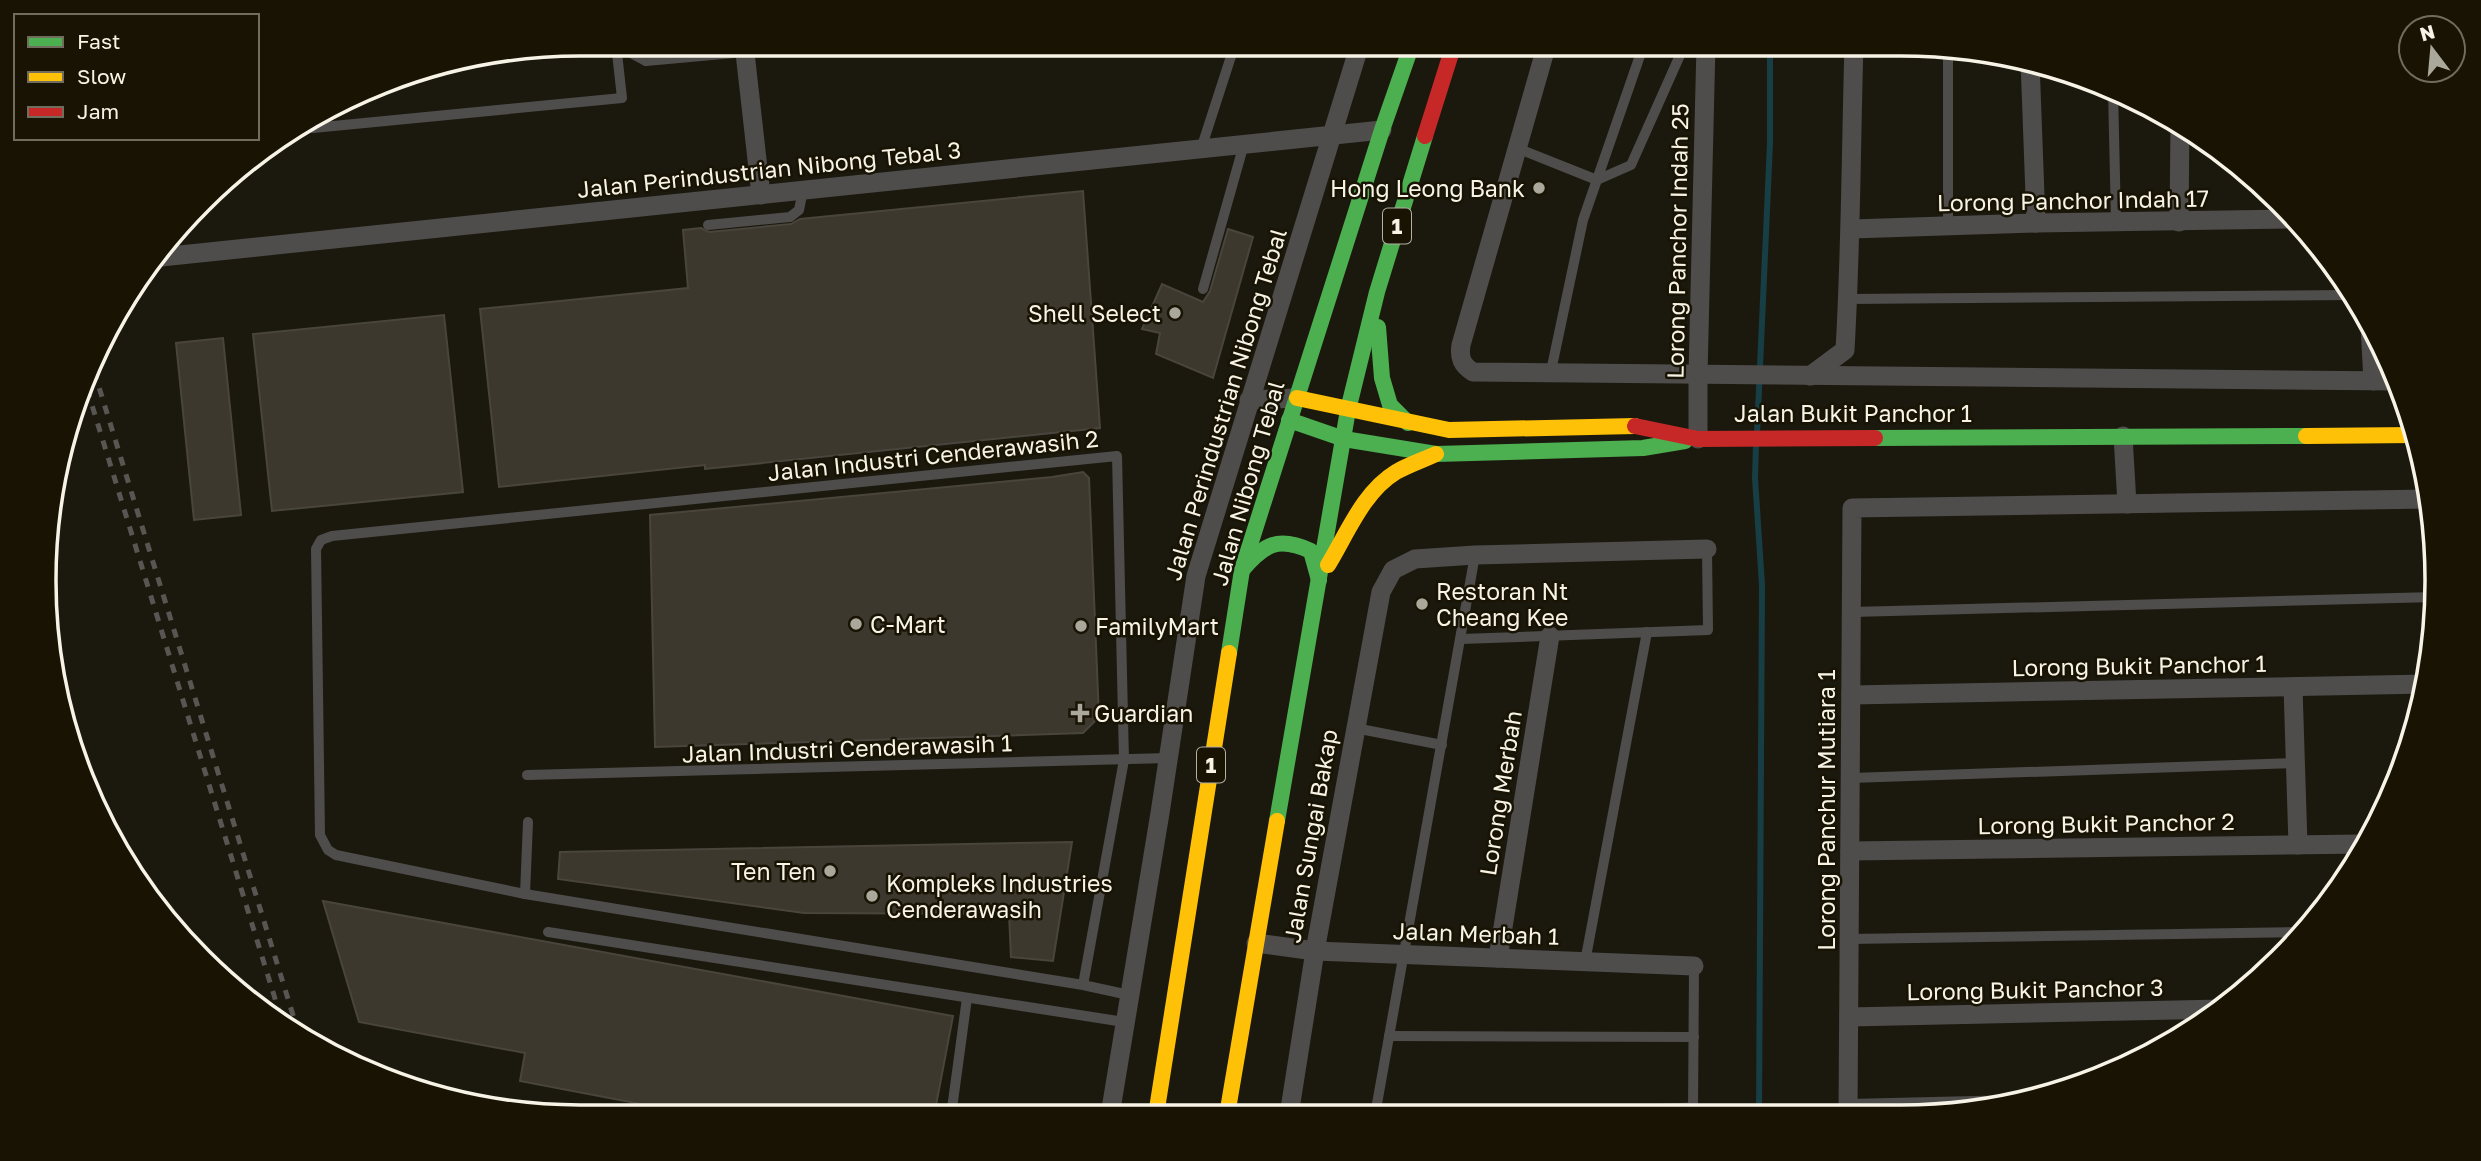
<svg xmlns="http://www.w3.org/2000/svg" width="2481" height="1161" font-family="'Golos Text',sans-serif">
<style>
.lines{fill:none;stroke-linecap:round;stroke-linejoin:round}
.stream{stroke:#173e44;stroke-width:6}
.building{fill:#3d382e;stroke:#49453d;stroke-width:2}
.lane{stroke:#4f4c4c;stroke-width:10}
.street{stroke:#4f4c4c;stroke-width:19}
.fast{stroke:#4caf50;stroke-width:16}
.slow{stroke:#ffc107;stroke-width:16}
.jam{stroke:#c62828;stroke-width:16}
.rail{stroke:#585552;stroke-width:5;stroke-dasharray:9 9;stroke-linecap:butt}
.poi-dot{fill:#aaa79b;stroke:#181302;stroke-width:2.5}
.labels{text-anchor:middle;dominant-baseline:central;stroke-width:5;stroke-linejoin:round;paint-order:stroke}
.shield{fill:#181302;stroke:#b4b0a2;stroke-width:2}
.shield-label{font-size:21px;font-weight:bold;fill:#f7f4e7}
.street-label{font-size:23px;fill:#f7f4e7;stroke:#181302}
.poi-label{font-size:23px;fill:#f7f4e7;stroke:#181302;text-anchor:start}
.rim{fill:none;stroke:#f7f4e7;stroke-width:3.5}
</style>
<rect width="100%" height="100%" fill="#1b190e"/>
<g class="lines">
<g class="stream">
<polyline points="1757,434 1770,143 1770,44"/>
<polyline points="1756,444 1755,478 1762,585 1759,1113"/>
</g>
</g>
<g class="building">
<polygon points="1083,191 1100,428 705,469 705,465 499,487 480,309 688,288 683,230 701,228 709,232 791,224 800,219"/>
<polygon points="1228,229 1253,237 1213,378 1156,354 1160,333 1142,329 1162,284 1203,302 1210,291"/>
<polygon points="444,315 463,492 272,511 253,334"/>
<polygon points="223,338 241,515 194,520 176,343"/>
<polygon points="1083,472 1089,478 1099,717 1083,733 655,747 650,515 1052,477"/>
<polygon points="1072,842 1053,961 1011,957 1009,914 804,913 558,879 560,852"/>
<polygon points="323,901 953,1016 934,1116 644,1117 646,1105 520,1081 525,1053 359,1022"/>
</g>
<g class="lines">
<g class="lane">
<polyline points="644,44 646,61"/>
<polyline points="616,45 646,61 745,52"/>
<polyline points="2113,89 2116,222"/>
<polyline points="312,116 313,128 622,98 616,44"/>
<polyline points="1517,148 1597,180 1631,165 1685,44"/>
<polyline points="1201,149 1235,44"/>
<polyline points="708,225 790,217 799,210 803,190"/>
<polyline points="1948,226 1948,48"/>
<polyline points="1203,289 1244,144"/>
<polyline points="1848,299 2354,295"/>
<polyline points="1551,371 1583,220 1644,44"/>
<polyline points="1852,612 2436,597"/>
<polyline points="1461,639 1708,630 1707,549"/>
<polyline points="1355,728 1442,745"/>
<polyline points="527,775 1168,758"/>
<polyline points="1851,778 2295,763"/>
<polyline points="525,894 528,822"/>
<polyline points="548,932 1124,1022"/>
<polyline points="1849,939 2302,932"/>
<polyline points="1585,962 1647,632"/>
<polyline points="1083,985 1124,760 1117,456 332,536 321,540 316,549 320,835 328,850 336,855 525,894 1083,985 1129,995"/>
<polyline points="1389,1036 1694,1037"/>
<polyline points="1848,1104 2018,1100"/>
<polyline points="1693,1112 1694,966"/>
<polyline points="1375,1115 1475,555"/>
<polyline points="951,1116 967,998"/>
</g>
<g class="street">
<polyline points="744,44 761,195"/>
<path d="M1547 44 1461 345C1459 358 1462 365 1473 372L2398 381"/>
<polyline points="2030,61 2036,223"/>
<polyline points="2179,222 2180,124"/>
<polyline points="1852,229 2036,223 2295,219"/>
<polyline points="161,257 1382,130"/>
<polyline points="2370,326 2373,381"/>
<path d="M1810 376 1845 350C1851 248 1851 146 1854 44"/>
<polyline points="1249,400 1297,398"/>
<polyline points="2123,436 2127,504"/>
<polyline points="1698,439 1698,375 1706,44"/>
<polyline points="2293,687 2298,845"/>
<polyline points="1851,695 2427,684"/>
<polyline points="1850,851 2363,844"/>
<polyline points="1256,943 1315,951 1694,966"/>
<polyline points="1498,958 1550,636"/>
<polyline points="1849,1017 2223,1009"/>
<polyline points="1848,1113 1852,508 2429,499"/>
<polyline points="1641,1114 1693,1112"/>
<polyline points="1110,1115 1160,813 1196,576 1360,44"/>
<polyline points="1289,1115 1315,951 1381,592 1393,570 1415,559 1475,555 1707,549"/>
</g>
<g class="fast">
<polyline points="1378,327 1382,378 1390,405 1408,423"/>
<polyline points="1289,420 1344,439 1436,454 1643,448 1685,441"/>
<polyline points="1875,438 2306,436"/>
<path d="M1242 570C1264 544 1278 536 1311 551L1319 580"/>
<polyline points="1229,653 1242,570 1382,130 1412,44"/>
<polyline points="1277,821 1348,410 1377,292 1425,136"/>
</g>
<g class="slow">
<polyline points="1297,398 1449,430 1635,426"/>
<polyline points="2306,436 2415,435"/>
<path d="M1328 565C1347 534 1363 492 1396 472 1408 465 1423 460 1436 454"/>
<polyline points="1156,1115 1229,653"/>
<polyline points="1227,1115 1277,821"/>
</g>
<g class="jam">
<polyline points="1425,136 1454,44"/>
<polyline points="1635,426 1698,439 1875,438"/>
</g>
<g class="rail">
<polyline points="94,371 297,1028"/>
<polyline points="87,389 281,1018"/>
</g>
</g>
<g class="poi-dot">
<circle cx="1539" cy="188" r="7"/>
<circle cx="1175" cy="313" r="7"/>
<circle cx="1422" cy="604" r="7"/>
<circle cx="856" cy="624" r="7"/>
<circle cx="1081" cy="626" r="7"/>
<path d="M1076.5 702.5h7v7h7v7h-7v7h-7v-7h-7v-7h7z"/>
<circle cx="830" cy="871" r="7"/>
<circle cx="872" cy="896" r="7"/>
</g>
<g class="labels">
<g class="shield">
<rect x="1383" y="208.5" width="28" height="35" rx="5"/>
<rect x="1197" y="747.5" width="28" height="35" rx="5"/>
</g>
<g class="shield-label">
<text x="1397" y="226">1</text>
<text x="1211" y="765">1</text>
</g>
<g class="street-label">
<text transform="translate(769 169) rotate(-6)">Jalan Perindustrian Nibong Tebal 3</text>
<text transform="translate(2073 200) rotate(-1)">Lorong Panchor Indah 17</text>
<text transform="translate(1677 241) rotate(-89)">Lorong Panchor Indah 25</text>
<text transform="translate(1225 404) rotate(-73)">Jalan Perindustrian Nibong Tebal</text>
<text x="1853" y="413">Jalan Bukit Panchor 1</text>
<text transform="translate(933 455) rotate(-6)">Jalan Industri Cenderawasih 2</text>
<text transform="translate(1247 483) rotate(-74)">Jalan Nibong Tebal</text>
<text transform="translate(2139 665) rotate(-1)">Lorong Bukit Panchor 1</text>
<text transform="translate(847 748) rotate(-2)">Jalan Industri Cenderawasih 1</text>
<text transform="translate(1500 793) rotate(-81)">Lorong Merbah</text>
<text transform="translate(1826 810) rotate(-90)">Lorong Panchur Mutiara 1</text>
<text transform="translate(2106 823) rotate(-1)">Lorong Bukit Panchor 2</text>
<text transform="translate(1310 836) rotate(-80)">Jalan Sungai Bakap</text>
<text transform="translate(1476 933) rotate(2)">Jalan Merbah 1</text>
<text transform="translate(2035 989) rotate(-1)">Lorong Bukit Panchor 3</text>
</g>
<g class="poi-label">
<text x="1525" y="188" text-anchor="end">Hong Leong Bank</text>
<text x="1161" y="313" text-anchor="end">Shell Select</text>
<text x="1436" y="591">Restoran Nt<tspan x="1436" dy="26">Cheang Kee</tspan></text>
<text x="870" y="624">C-Mart</text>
<text x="1095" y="626">FamilyMart</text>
<text x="1094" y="713">Guardian</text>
<text x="816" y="871" text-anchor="end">Ten Ten</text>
<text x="886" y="883">Kompleks Industries<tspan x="886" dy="26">Cenderawasih</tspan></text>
</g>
</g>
<path d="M0 0H2481V1161H0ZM580 56H1901A524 524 0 0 1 2425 580V581A524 524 0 0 1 1901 1105H580A524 524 0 0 1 56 581V580A524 524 0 0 1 580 56Z" fill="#181302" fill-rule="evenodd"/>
<path class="rim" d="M580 56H1901A524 524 0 0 1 2425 580V581A524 524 0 0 1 1901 1105H580A524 524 0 0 1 56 581V580A524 524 0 0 1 580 56Z"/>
<rect x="14" y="14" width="245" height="126" fill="#181302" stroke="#716d5e" stroke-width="2"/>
<rect x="28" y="37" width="35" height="10" fill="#4caf50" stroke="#716d5e" stroke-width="2"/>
<text x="77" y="49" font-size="21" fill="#f7f4e7">Fast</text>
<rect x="28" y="72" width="35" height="10" fill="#ffc107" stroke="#716d5e" stroke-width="2"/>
<text x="77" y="84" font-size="21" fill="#f7f4e7">Slow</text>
<rect x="28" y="107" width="35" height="10" fill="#c62828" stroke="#716d5e" stroke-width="2"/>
<text x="77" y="119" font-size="21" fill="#f7f4e7">Jam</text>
<g transform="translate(2432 49) rotate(344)"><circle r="33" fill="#181302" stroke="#716d5e" stroke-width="2"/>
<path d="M0-5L12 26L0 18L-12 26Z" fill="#aaa79b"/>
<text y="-10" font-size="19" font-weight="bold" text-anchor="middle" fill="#f7f4e7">N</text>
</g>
</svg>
